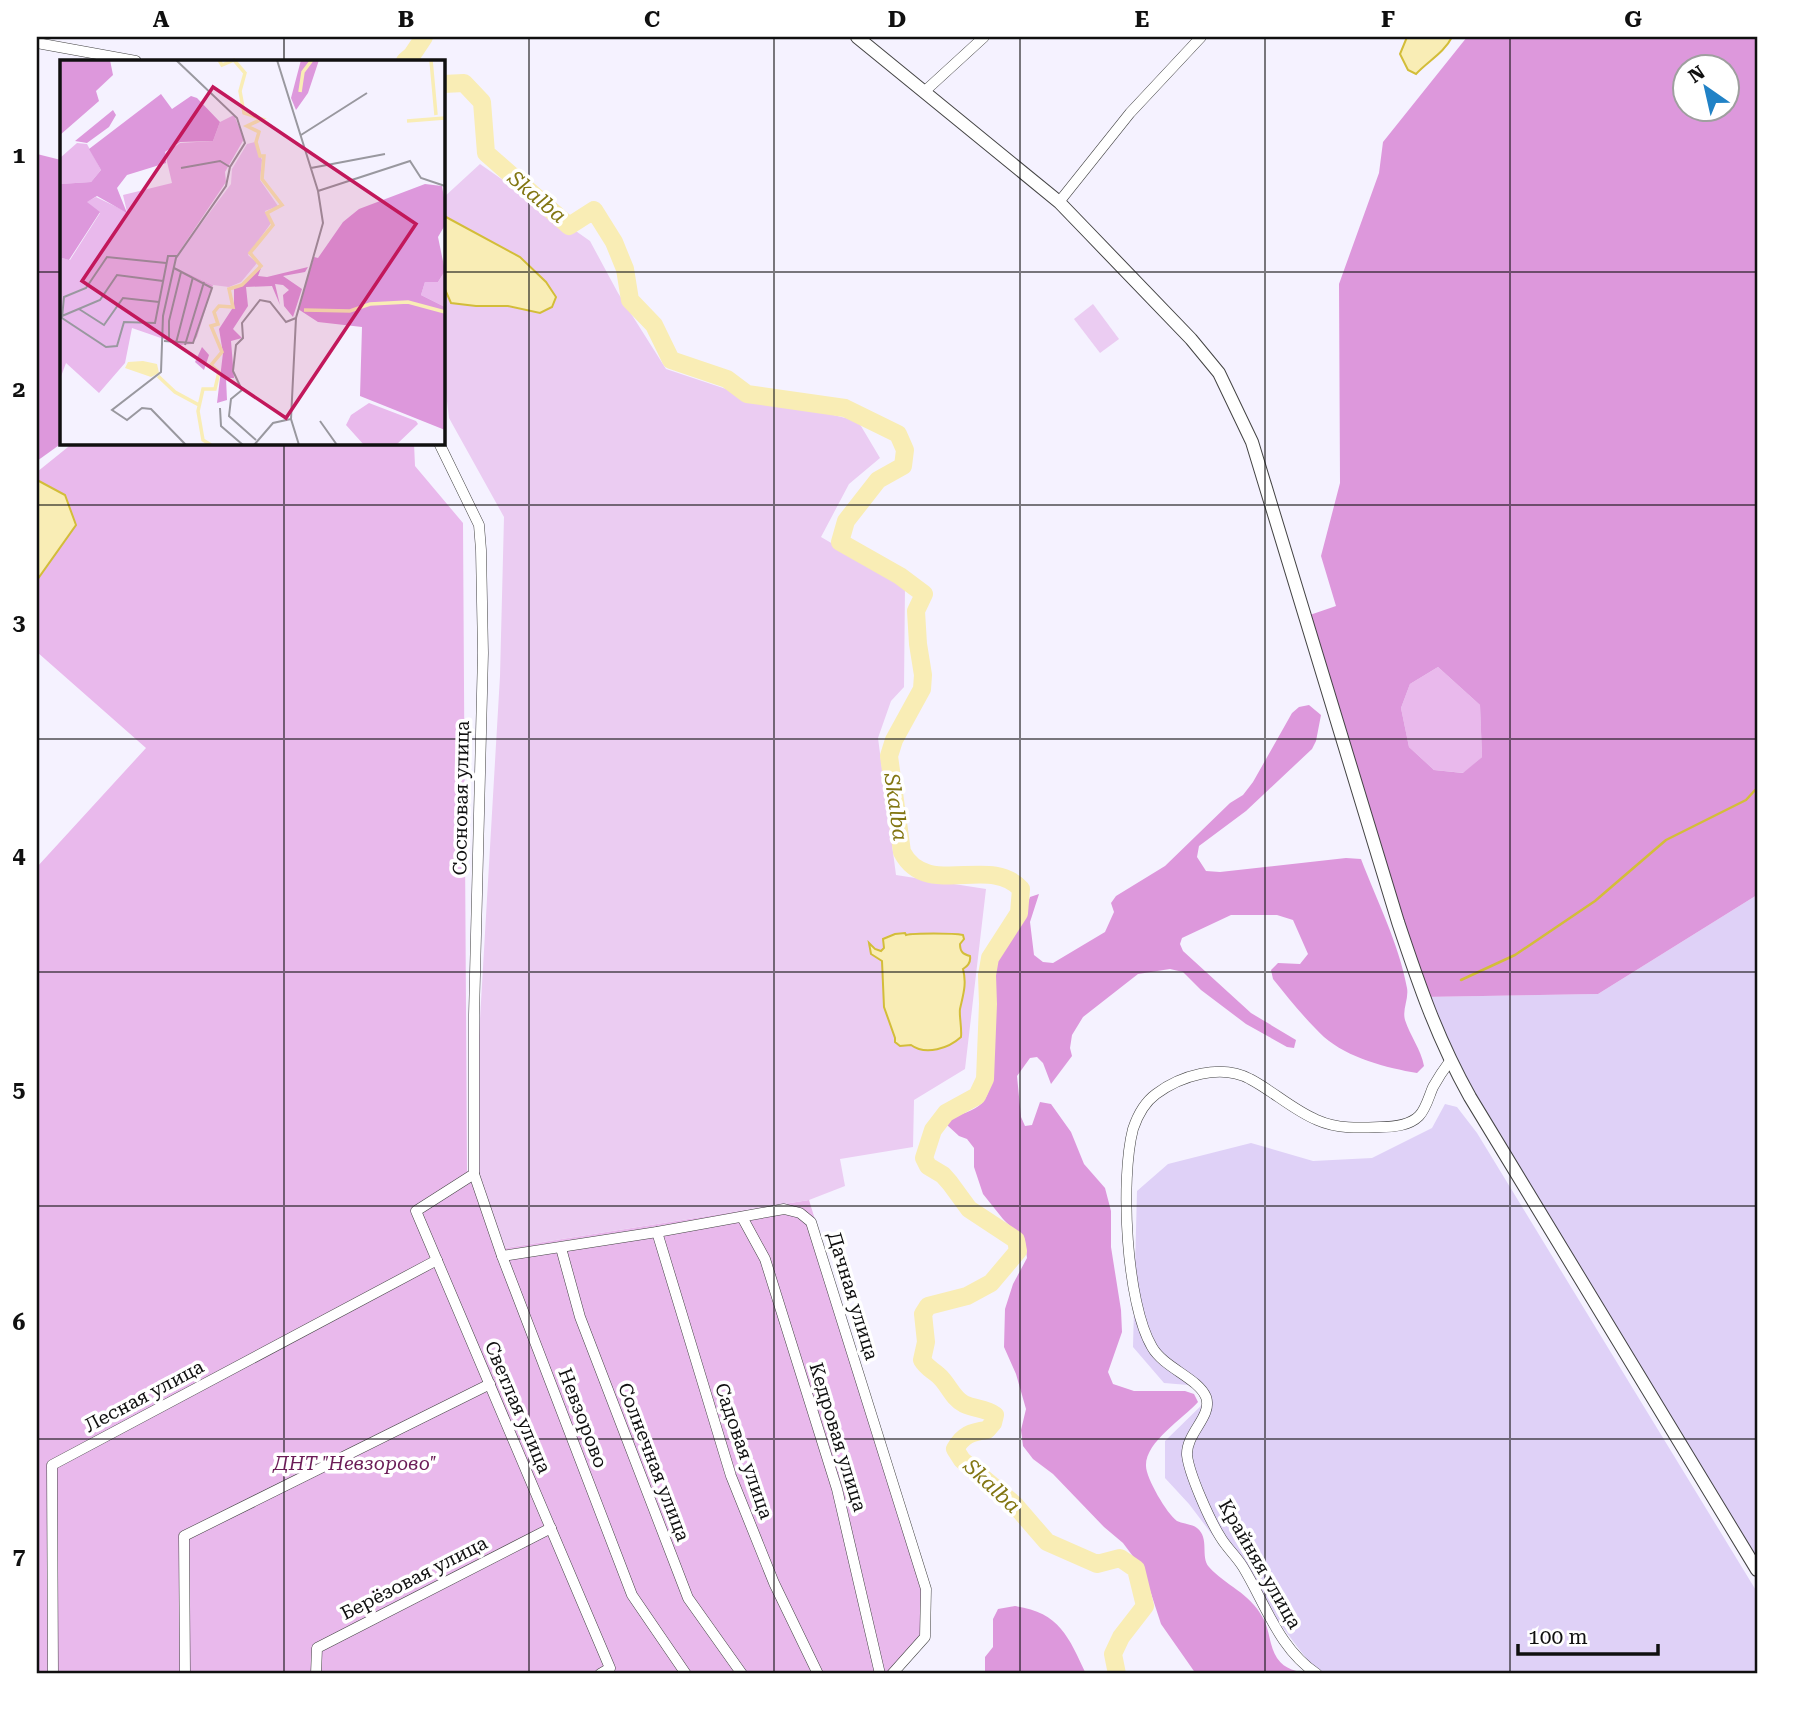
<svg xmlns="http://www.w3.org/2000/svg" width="1794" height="1711" font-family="'Roboto Serif',serif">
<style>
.farmland{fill:#dfd1f7}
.green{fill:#e9b9ec}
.forest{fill:#dd98dc;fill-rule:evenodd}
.pitch{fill:#ebccf2}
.water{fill:#f9edb5;stroke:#d3bd39;stroke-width:2}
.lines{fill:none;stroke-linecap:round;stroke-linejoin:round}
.stream{stroke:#d3bd39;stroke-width:2.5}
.river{stroke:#f9edb5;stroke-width:18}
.minor-casing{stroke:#434343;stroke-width:11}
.tertiary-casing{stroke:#434343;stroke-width:14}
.minor{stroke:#fff;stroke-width:10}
.tertiary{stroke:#fff;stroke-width:12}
.grid{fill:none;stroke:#101010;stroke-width:2;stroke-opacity:0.55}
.labels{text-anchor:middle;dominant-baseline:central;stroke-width:7;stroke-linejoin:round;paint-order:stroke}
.street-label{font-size:19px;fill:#101010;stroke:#fff}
.park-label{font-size:19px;font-style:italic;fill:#6b1c57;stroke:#fff}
.water-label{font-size:21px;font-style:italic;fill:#827612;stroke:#fff}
.inset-river{fill:none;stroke:#f9edb5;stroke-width:3.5}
.inset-road{fill:none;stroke:#99989f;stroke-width:2}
.view{fill:#c2185b;fill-opacity:0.15;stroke:#c2185b;stroke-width:3.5}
.inset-edge{fill:none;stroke:#101010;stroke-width:3.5}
.neatline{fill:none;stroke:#101010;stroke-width:2.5}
.grid-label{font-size:23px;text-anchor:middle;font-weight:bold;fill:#101010}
</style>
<rect width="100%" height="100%" fill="#f5f2ff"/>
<g class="farmland">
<polygon points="1757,895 1757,1570 1470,1097 1423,997 1598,994"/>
<polygon points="1445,1104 1457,1107 1477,1133 1757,1592 1757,1674 1318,1674 1189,1504 1165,1478 1165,1441 1210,1397 1200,1386 1164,1383 1133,1347 1137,1191 1168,1164 1251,1143 1313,1161 1372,1158 1432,1128"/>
</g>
<g class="green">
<polygon points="73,443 414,443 415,466 463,523 467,1171 471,1173 499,1249 809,1200 926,1582 920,1645 897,1674 37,1674 37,867 146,748 37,652 37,472"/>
<polygon points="1438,667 1480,705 1482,757 1464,773 1434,770 1409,747 1401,708 1410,684"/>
</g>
<g class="forest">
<path d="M1467 37H1757V895L1598 994 1423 997 1304 617 1336 606 1321 556 1340 483 1339 284 1379 173 1383 142ZM1686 66H1728V108H1686ZM1438 667 1480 705 1482 757 1463 773 1434 770 1409 747 1401 708 1410 684Z"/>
<polygon points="37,154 61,160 62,443 37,461"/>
<path d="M1309 705 1321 715 1316 741 1312 749 1246 811 1199 846 1197 857 1206 871 1220 872 1346 858 1361 859C1377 901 1399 944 1407 988 1409 999 1402 1009 1405 1020 1410 1036 1421 1049 1424 1066L1417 1073C1387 1068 1348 1058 1324 1037 1306 1020 1289 999 1273 979L1271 970 1278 963 1300 964 1308 954 1293 920 1277 915H1231L1182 938 1180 944 1183 951 1251 1013 1296 1040 1294 1048 1287 1047 1246 1024 1201 990 1183 972 1170 969 1138 974 1083 1017 1072 1035 1070 1048 1072 1056 1051 1084 1043 1063 1037 1057 1030 1058 1017 1076 1021 1117 1025 1126 1032 1125 1040 1102 1051 1104 1071 1132 1084 1164 1105 1188 1111 1211V1247L1121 1310 1122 1332 1108 1372 1113 1384 1134 1391H1185L1194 1394 1198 1402C1183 1419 1145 1442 1146 1466 1146 1478 1167 1514 1177 1521 1183 1524 1192 1524 1197 1528 1210 1538 1200 1557 1209 1567 1226 1586 1249 1592 1263 1618 1270 1630 1269 1646 1277 1658 1285 1670 1297 1671 1309 1674H1196L1161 1624 1145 1575 1135 1559 1123 1543 1104 1527 1053 1474 1033 1459 1023 1446 1021 1430 1026 1409 1016 1374 1004 1347 1005 1309 1013 1284 1027 1258 1025 1241 1003 1219 983 1194 974 1167V1148L967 1139 959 1136 947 1125 948 1119C958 1115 975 1111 982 1103 1004 1079 987 1001 994 969 997 955 1006 949 1013 937 1021 925 1025 910 1030 897L1039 894 1030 922 1034 955 1043 962 1053 963 1105 932 1114 912 1111 903 1116 896 1165 866 1230 803 1243 795 1253 782 1292 713 1299 707Z"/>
<path d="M1015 1606C1059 1612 1069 1637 1086 1674H985V1657L993 1647V1619L998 1609Z"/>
</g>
<g class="pitch">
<polygon points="480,164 590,241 618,293 666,369 726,389 858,421 880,458 849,484 821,537 905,586 904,687 891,701 878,738 896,875 986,889 965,1069 914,1100 913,1147 840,1159 845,1186 809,1200 499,1249 471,1173 500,676 504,517 449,418 443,367 443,198"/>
<polygon points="1093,304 1119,339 1100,353 1074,319"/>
</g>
<g class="water">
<path d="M1407 37H1452C1444 53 1428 61 1416 74L1408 70 1400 54Z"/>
<polygon points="446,217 520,257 546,282 556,297 552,307 540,313 508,306 476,306 451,303 443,285 443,219"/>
<polygon points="37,480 65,495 76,525 37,580"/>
<path d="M905 933 906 935C914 933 953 933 963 935L964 939 960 944C960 952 963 954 970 956 971 962 968 966 963 969 967 984 963 995 960 1009 959 1015 962 1028 961 1037 949 1048 926 1056 911 1045L900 1046 895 1042V1038L884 1007 882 961 871 954 869 943 875 949 881 951 884 948 883 939 895 934Z"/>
</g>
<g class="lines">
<polyline class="stream" points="1461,980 1515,955 1595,901 1666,840 1746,800 1757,788"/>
<g class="river">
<polyline points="405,61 412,55 424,37"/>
<path d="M443 84 464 83 482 102 486 153 569 226 594 210 614 242 625 269 630 300 654 325 671 360 727 379 747 394 845 408 898 434 905 450 903 466 878 480 846 521 840 542 900 576 924 594 916 611 918 644 923 675 922 689 894 740 889 756 902 852C927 900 990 854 1021 889L1019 913 990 958 987 975 988 1004 985 1079 977 1096 946 1113 933 1130 924 1158 928 1166 943 1175 950 1183 969 1209 1016 1240 1018 1251 991 1283 967 1296 928 1306 923 1314 926 1342 922 1360C927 1368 931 1369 938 1375 948 1383 952 1398 964 1404 974 1409 986 1408 995 1415L993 1423 987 1430C971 1432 963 1435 955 1449L962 1460 1014 1504 1047 1542 1097 1564 1120 1558 1136 1569 1145 1606 1121 1637 1113 1654 1117 1674"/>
</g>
<g class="minor-casing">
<g id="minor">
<polyline points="37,43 136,61"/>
<polyline points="925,91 984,37"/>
<polyline points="1059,202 1130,113 1201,37"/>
<polyline points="439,443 479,525 481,550 483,653 474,1015 474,1174 502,1256 632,1595 686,1674"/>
<polyline points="474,1174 416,1211 610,1668 600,1674"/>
<polyline points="742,1217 765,1259 837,1489 880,1674"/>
<polyline points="657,1232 731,1476 774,1583 818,1674"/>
<polyline points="561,1248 580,1317 688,1598 742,1674"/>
<polyline points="502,1256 657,1232 784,1209 800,1213 811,1222 926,1589 925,1637 892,1674"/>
<polyline points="53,1674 52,1465 437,1260"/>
<polyline points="185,1674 184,1536 490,1384"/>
<polyline points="316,1674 317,1648 551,1528"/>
<path d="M1317 1674C1279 1649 1266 1605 1243 1567 1237 1557 1227 1548 1221 1538 1210 1521 1189 1474 1187 1455 1186 1433 1213 1416 1206 1397 1198 1378 1164 1368 1152 1347 1126 1303 1120 1179 1133 1129 1137 1117 1145 1102 1156 1094 1180 1076 1221 1063 1250 1079 1273 1091 1293 1110 1317 1120 1337 1129 1359 1128 1380 1127 1393 1127 1409 1126 1419 1116 1426 1109 1429 1096 1433 1087 1438 1078 1444 1069 1450 1061"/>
</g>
</g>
<g class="tertiary-casing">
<path id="tertiary" d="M857 37 1059 202 1087 231 1191 339 1219 373 1252 442 1398 922C1419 985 1437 1038 1470 1097L1757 1570"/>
</g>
<use href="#minor" class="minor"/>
<use href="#tertiary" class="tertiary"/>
</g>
<path class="grid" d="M284 37V61M529 37V1674M774 37V1674M1020 37V1674M1265 37V1674M1510 37V1674M37 272H61M443 272H1757M284 443V1674M37 505H1757M37 739H1757M37 972H1757M37 1206H1757M37 1439H1757"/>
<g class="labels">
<g class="street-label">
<text transform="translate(461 798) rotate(-89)">Сосновая улица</text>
<text transform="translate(853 1296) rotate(73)">Дачная улица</text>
<text transform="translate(144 1396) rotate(-28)">Лесная улица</text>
<text transform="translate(518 1407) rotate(67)">Светлая улица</text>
<text transform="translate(583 1418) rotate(69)">Невзорово</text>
<text transform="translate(838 1437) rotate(73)">Кедровая улица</text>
<text transform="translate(744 1451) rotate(71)">Садовая улица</text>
<text transform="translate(654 1462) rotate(69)">Солнечная улица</text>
<text transform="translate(1260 1564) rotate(60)">Крайняя улица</text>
<text transform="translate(414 1578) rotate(-27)">Берёзовая улица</text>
</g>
<g class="park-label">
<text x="355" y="1463">ДНТ "Невзорово"</text>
</g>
<g class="water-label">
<text transform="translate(537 197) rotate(40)">Skalba</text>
<text transform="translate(896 807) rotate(82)">Skalba</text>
<text transform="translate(992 1486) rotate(43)">Skalba</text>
</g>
</g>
<g transform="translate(60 60)">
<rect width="385" height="385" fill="#f5f2ff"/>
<path d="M174 55 184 79 165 112 166 122 117 195 115 207 153 225 137 277 132 284 121 285 72 268 65 303 39 333 6 303 0 319V207L2 198 10 200 40 153 26 142 36 137 67 152 63 135 112 123 105 93 120 83 153 81 160 62ZM17 83 27 84 41 110 31 122 0 124V98ZM385 211V247L361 235 365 222H378ZM309 343 356 361 358 364 336 385H304L286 365 291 355Z" fill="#e9b9ec"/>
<path d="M0 0H50L53 15 36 31 39 41 0 75ZM241 0H259L248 33 236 50 231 38ZM101 34 112 49 131 36 137 38 160 62 153 81 120 82 105 92 106 103 67 115 57 128 67 153 37 136 27 142 40 152 9 200 2 198 0 207V124L31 122 41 110 29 89ZM53 50 56 55 49 67 27 83 15 81ZM365 124 382 126 385 144V165L378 177 385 211 378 222H365L361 235 385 247V370L300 336 302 267 258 262 238 249 254 197 258 198 283 162 299 149ZM248 207 245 212 223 216 242 229 233 257 224 246 223 235 229 230 223 225 215 224 220 245 212 226 186 227 188 246 173 269 182 278 171 281 174 318H166L167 340 157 343 163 293 159 269 174 246V227H181L201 208 198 216 207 217ZM142 287 149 295 144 310 135 302Z" fill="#dd98dc"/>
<path d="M195 82 202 100 200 120 218 146 205 151 211 163 188 195 197 203 181 222 169 227 153 225 114 207 117 196 171 124 172 109 187 84Z" fill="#ebccf2"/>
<path d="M83 301 97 304 99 313 91 317 65 308 68 302Z" fill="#f9edb5"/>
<path class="inset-river" d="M371 0 376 55M240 32 243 12 252 0M347 61 385 58M244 250 290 251 310 244 348 242 385 252M98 316 115 332 139 345M151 385 143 380 138 351 143 329H155L159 312 151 305 162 292 151 266 158 264 154 252 159 246 173 247 169 229 182 225 201 206 190 193 213 165 207 153 222 145 202 119 204 96H200L196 82 199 72 187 66 202 59 184 53 180 31 185 13 174 0 162 5 159 0"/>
<path class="inset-road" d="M116 0 177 58 185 83 170 107 166 126 116 198 103 256 101 312 52 350 67 360 82 348 91 349 126 385M217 0 258 131 263 163 236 258 231 359 239 385M241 75 307 33M121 108 160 101 170 107M251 108 325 94M258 131 350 101 361 118 385 126M106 203 47 197 26 228 4 237 2 258 46 287 57 286 64 262 95 263 108 196H117M19 249 44 265 63 238 99 242M2 256 40 240 57 215 103 221M104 281 133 283 152 228 114 208M109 281V261L121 212M116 283 133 217M125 285 144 222M160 348 161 366 183 385M260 361 277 385M196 380 169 356 171 339 182 330 173 311 176 285 183 278 182 263 200 240 210 242 226 262 236 258M194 385 213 363 231 359"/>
<path class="view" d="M153 27 356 164 226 358 22 221Z"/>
<rect width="385" height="385" class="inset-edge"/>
</g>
<rect width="1794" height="1711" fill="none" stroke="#ffffff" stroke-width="77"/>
<g transform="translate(1706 88) rotate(326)"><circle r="33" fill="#ffffff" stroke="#9f9f9f" stroke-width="2"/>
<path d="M0-5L12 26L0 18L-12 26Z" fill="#2182c6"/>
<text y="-10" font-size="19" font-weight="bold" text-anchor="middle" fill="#101010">N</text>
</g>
<path d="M1518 1644v10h140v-10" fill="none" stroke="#101010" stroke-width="3.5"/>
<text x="1528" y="1644" font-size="21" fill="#101010" stroke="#ffffff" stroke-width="5" paint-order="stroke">100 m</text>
<rect x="38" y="38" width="1718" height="1634" class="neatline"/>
<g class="grid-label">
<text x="161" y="27">A</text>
<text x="406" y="27">B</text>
<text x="652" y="27">C</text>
<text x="897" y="27">D</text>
<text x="1142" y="27">E</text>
<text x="1388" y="27">F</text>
<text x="1633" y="27">G</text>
<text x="19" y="163">1</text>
<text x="19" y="397">2</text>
<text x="19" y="630">3</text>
<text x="19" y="863">4</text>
<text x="19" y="1097">5</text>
<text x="19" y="1330">6</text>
<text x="19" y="1564">7</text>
</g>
</svg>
